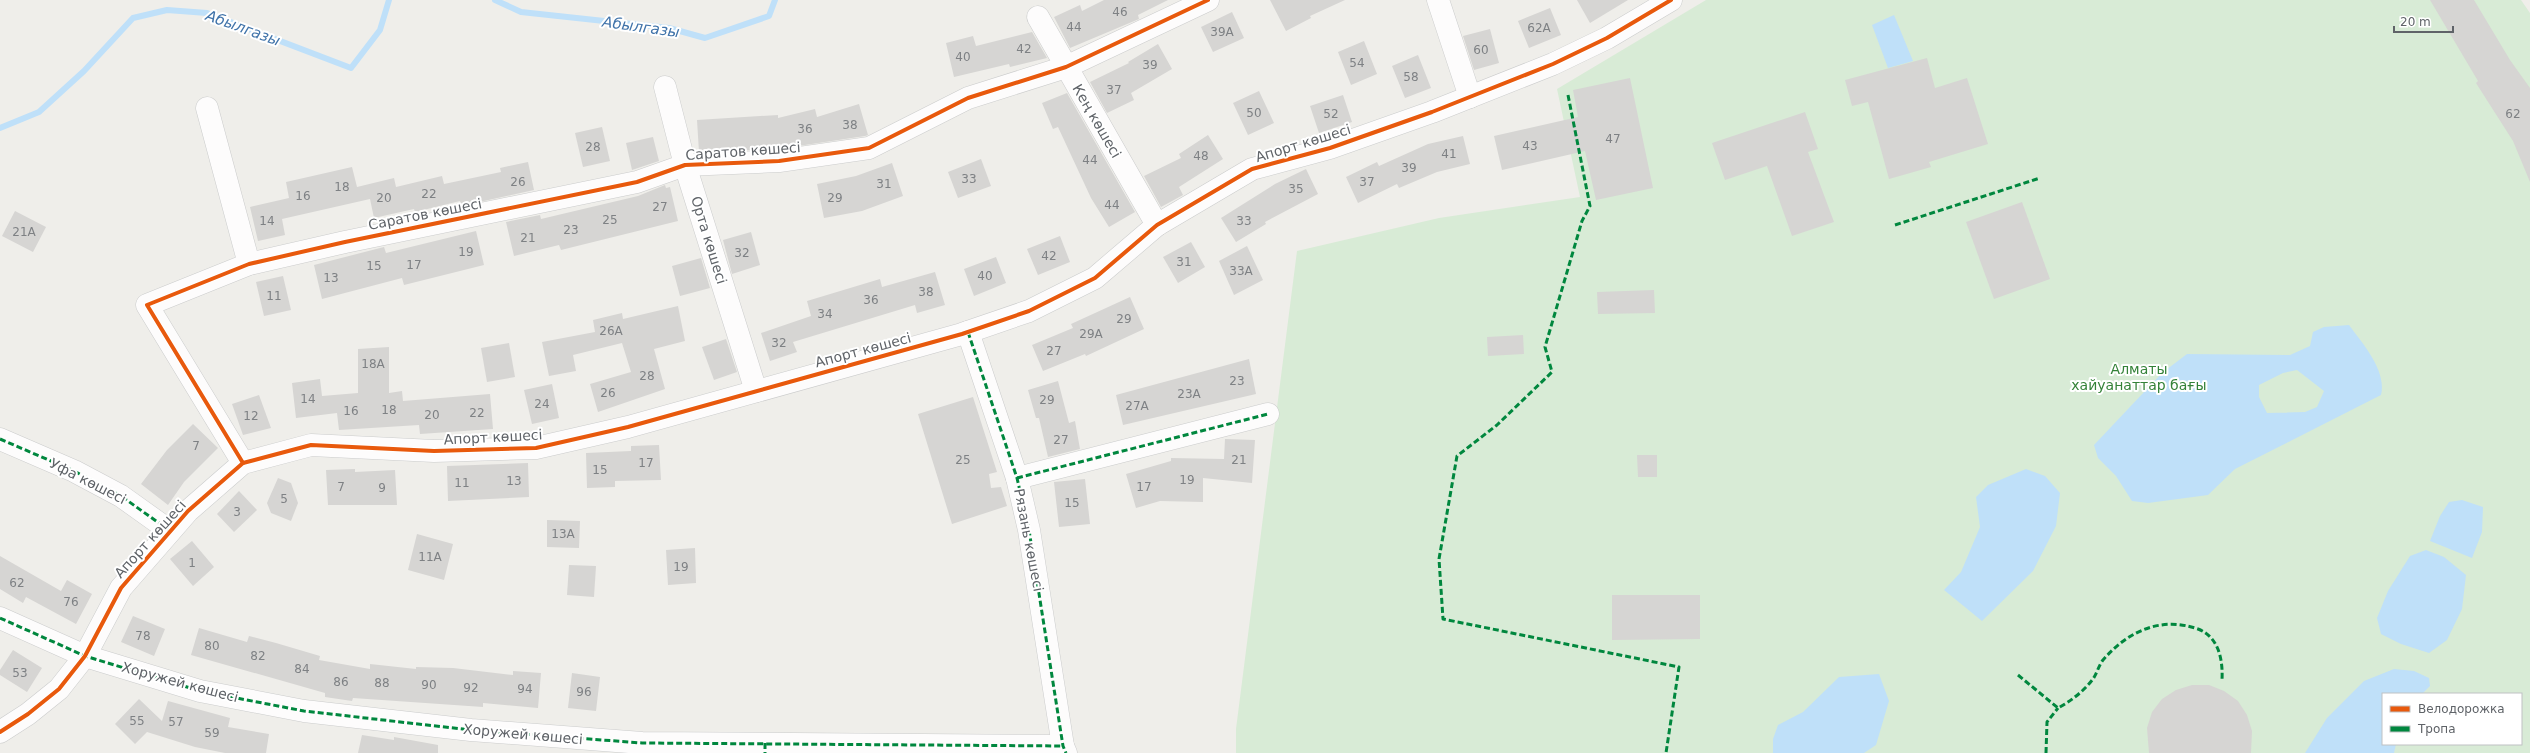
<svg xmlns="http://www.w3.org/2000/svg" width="2530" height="753" font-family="'DejaVu Sans',sans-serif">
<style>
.green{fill:#d8ebd6;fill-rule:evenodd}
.water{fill:#bfe0f9;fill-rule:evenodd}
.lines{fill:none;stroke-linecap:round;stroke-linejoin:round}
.stream{stroke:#bfe0f9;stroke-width:6}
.building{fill:#d6d5d3}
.minor-casing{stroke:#cbcccc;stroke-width:23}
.minor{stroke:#fdfcfc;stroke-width:22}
.quiet{stroke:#00873e;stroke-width:3;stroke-dasharray:6 3;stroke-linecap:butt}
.cycleway-casing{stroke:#fff;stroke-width:6}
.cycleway{stroke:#e8590c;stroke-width:4}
.labels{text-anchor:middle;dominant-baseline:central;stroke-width:4;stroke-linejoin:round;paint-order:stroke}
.number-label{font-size:12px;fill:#7e8184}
.street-label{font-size:14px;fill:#5f6368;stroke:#fff}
.park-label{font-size:14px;fill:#348238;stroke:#fff}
.water-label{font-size:15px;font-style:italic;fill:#4174aa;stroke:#fff}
</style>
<rect width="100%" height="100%" fill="#efeeea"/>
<path class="green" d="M1706 0H2521L2530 13V753H1236V729L1297 251 1439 218 1580 197 1557 89ZM2383 694H2521V744H2383Z"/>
<g class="water">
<polygon points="1894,15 1913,61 1888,68 1872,25"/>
<path d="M2349 325C2363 344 2387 371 2381 395L2235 469 2208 495 2148 503 2132 501 2116 476 2098 458 2094 445 2162 373 2187 354 2290 355 2310 346 2313 332 2324 327ZM2297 370 2324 391 2317 407 2305 412 2267 413 2259 397V385L2283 373Z"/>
<polygon points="2026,469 2045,476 2060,493 2056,526 2033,571 1982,621 1944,590 1961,572 1980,527 1976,497 1988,485"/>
<polygon points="2462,500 2483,507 2482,532 2472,558 2430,541 2440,516 2449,502"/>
<polygon points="2426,550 2444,557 2466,575 2462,609 2447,640 2429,653 2401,644 2381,634 2377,618 2388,591 2410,556"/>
<polygon points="2394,669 2414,671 2429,678 2430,686 2422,694 2383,694 2383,744 2396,744 2394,753 2305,753 2327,718 2364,681"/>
<polygon points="1879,674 1889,701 1876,745 1864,753 1773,753 1773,739 1778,725 1803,712 1839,677"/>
</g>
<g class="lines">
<g class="stream">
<polyline points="495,0 521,12 669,28 705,38 769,16 775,0"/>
<polyline points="0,128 39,112 84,71 133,18 167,10 207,13 351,68 380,30 389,0"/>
</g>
</g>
<g class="building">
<polygon points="1104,0 1168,0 1138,15 1139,19 1070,48 1054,17 1080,5 1082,11"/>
<polygon points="1270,0 1345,0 1310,16 1311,18 1286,31"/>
<polygon points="1577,0 1628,0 1590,23"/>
<polygon points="2430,0 2474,0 2510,60 2530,88 2530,182 2513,141 2476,83 2478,81"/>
<polygon points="1550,8 1561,35 1529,48 1518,21"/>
<polygon points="1232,12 1244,38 1213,52 1201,27"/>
<polygon points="1490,29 1499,63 1474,70 1463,36"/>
<polygon points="1032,32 1047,58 1010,67 1009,64 954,77 946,43 973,36 976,46"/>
<polygon points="1364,41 1377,74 1351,85 1338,52"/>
<polygon points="1158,44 1172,69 1131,93 1134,100 1107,113 1090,82 1129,63 1128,62"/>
<polygon points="1418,55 1431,88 1405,98 1392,66"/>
<polygon points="1927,58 1935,88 1967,78 1988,144 1929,162 1931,167 1889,179 1868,102 1852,106 1845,80"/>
<polygon points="1630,78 1653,188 1596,200 1585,151 1502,170 1494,136 1578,117 1573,90"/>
<polygon points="1259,91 1274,123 1248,135 1233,103"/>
<polygon points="1067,93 1135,212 1109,227 1091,198 1058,127 1053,129 1042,103"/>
<polygon points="1343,95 1352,122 1319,133 1310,106"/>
<polygon points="859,104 868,135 865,136 778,149 699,152 697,120 778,115 778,118 815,109 817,117"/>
<polygon points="1805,112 1818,149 1808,152 1834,222 1792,236 1767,166 1725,180 1712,143"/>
<polygon points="602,127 610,161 583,167 575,133"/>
<polygon points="1208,135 1223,159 1179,187 1183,195 1161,207 1144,176 1181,158 1179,154"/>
<polygon points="1463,136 1470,164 1437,172 1399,188 1397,184 1358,203 1346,177 1377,162 1379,166 1428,144"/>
<polygon points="653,137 659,161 632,170 626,143"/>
<polygon points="981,159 991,186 958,198 948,172"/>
<polygon points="528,162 534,190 461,206 460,201 415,212 414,209 374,218 370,199 282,219 285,235 258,241 250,207 289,198 286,182 352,167 357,187 394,178 396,187 442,176 444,184 501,172 500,168"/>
<polygon points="892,163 903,196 862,211 824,218 817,184 856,176"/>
<polygon points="1306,169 1318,194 1265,222 1266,224 1236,242 1221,218 1275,184"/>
<polygon points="665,185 666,188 670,187 678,221 561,250 559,245 514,256 506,222 540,215 541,219 638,196"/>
<polygon points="2022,202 2050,279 1994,299 1966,222"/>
<polygon points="15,211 46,227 33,252 2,236"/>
<polygon points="476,231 484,265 404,285 402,278 322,299 314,265 384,247 386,253"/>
<polygon points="751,232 760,265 732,274 723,240"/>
<polygon points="1060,236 1070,262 1038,275 1027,249"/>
<polygon points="1191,242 1205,267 1178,283 1163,257"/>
<polygon points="1247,246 1263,280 1234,295 1219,261"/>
<polygon points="996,257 1006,283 974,296 964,269"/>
<polygon points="701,258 710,288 680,296 672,266"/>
<polygon points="935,272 945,305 917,313 915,305 793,342 797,352 770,361 761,333 811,316 807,301 880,279 882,287"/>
<polygon points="283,276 291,310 264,316 256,282"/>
<polygon points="1654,290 1655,313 1598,314 1597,292"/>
<polygon points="1130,297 1144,329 1086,356 1085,354 1043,371 1032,345 1073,328 1071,324"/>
<polygon points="678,306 685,341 654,349 665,389 598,412 590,384 631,372 622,343 573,355 576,371 549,376 542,342 595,332 593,320 622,313 623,319"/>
<polygon points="1523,335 1524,354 1488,356 1487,337"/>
<polygon points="726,339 737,372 714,380 702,347"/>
<polygon points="509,343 515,377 487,382 481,348"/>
<polygon points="389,347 389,393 402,391 403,401 490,394 493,429 420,434 419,425 339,430 337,413 296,418 292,383 320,379 322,396 358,393 358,349"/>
<polygon points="1249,359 1256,394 1123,425 1116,395"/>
<polygon points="1058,381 1069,423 1075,421 1080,449 1048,457 1039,418 1036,418 1028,390"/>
<polygon points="552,384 559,418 532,424 524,390"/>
<polygon points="259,395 271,428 243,435 232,404"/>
<polygon points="973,397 997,472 989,474 991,488 1001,487 1007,506 952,524 918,414"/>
<polygon points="193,424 218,448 184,482 168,505 141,484 167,450"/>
<polygon points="1225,439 1255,440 1252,483 1203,478 1203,502 1160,501 1136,508 1126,474 1171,461 1171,458 1224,459"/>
<polygon points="659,445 661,480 615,481 615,487 587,488 586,453 631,451 631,446"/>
<polygon points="1637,455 1657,455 1657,477 1638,477"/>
<polygon points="528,463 529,497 448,501 447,466"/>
<polygon points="355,469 355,472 395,470 397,505 328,505 326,470"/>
<polygon points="278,478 291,483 298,503 291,521 271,513 267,503"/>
<polygon points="1085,479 1090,524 1059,527 1054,482"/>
<polygon points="239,491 257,510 234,532 217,514"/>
<polygon points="547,520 580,521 579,548 547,547"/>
<polygon points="417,534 453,544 444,580 408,570"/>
<polygon points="192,541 214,567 193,586 170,559"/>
<polygon points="695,548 696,583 668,585 666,550"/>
<polygon points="0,556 61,591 67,580 92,594 76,624 26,597 23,603 0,589"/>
<polygon points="569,565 596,566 594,597 567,595"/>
<polygon points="1612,595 1700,595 1700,639 1612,640"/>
<polygon points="133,616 165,629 154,656 121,642"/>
<polygon points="199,628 247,642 249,636 276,643 320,656 319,660 370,669 370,664 416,669 416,667 453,668 513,675 513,671 541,673 538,708 483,703 483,707 353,698 352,701 325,697 325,693 191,655"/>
<polygon points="13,650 42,668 27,692 0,675 0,670"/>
<polygon points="572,673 600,677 596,711 568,708"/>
<polygon points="2192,685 2209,685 2224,691 2238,701 2247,715 2252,731 2251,753 2149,753 2147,728 2152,712 2162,699 2176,690"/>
<polygon points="139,699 162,721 168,701 230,718 228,727 269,734 266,753 225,753 195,747 147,732 135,744 115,724"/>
<polygon points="362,735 394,740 394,737 438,745 438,753 358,753"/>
</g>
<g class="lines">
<g class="minor-casing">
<g id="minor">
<polyline points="1438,0 1470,97"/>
<polyline points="1038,17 1157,225"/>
<polyline points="665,87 685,165 756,391"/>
<polyline points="207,108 249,264"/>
<polyline points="968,332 1017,478 1029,530 1063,746 1066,753"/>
<polyline points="0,439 74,471 121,496 170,531"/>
<polyline points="243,463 147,305 249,264 345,242 637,182 685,165 779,161 869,148 968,98 1066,67 1208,0"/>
<polyline points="1017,478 1268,414"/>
<polyline points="0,618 85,656 200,691 304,711 471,730 642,743 1063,746"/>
<polyline points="0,732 28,714 59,689 85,656 121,588 188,511 243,463 311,445 434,451 536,448 628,427 962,334 1029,311 1095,278 1157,225 1252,169 1330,148 1432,112 1553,64 1607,38 1671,0"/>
</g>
</g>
<use href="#minor" class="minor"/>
<g class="quiet">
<polyline points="1568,95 1590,206 1582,221 1545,347 1552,372 1497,425 1457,456 1439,559 1443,619 1679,667 1666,753"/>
<polyline points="1895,225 2040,178"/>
<polyline points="968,332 1017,478 1029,530 1063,746 1066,753"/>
<polyline points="0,439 74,471 121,496 170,531"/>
<polyline points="1017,478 1268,414"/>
<polyline points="0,618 85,656 200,691 304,711 471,730 642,743 1063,746"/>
<path d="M2018 675 2058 708C2071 701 2084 691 2093 679 2097 673 2099 665 2103 660 2128 631 2161 616 2198 629 2219 637 2223 660 2222 680"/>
<polyline points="765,743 765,753"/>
<polyline points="2046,753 2047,722 2058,708"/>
</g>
<g class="cycleway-casing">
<g id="cycleway">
<polyline points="243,463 147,305 249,264 345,242 637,182 685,165 779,161 869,148 968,98 1066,67 1208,0"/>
<polyline points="0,732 28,714 59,689 85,656 121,588 188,511 243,463 311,445 434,451 536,448 628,427 962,334 1029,311 1095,278 1157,225 1252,169 1330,148 1432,112 1553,64 1607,38 1671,0"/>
</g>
</g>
<use href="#cycleway" class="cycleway"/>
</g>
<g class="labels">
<g class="number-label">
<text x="1120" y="12">46</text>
<text x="1074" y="27">44</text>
<text x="1539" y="28">62А</text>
<text x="1222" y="32">39А</text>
<text x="1024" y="49">42</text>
<text x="1481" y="50">60</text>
<text x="963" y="57">40</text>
<text x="1357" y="63">54</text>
<text x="1150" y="65">39</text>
<text x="1411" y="77">58</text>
<text x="1114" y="90">37</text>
<text x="1254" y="113">50</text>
<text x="1331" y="114">52</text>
<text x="2513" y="114">62</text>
<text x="850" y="125">38</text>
<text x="805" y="129">36</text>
<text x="1613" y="139">47</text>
<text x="1530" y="146">43</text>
<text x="593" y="147">28</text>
<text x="1449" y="154">41</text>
<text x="1201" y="156">48</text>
<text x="1090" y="160">44</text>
<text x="1409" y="168">39</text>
<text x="969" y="179">33</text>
<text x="518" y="182">26</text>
<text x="1367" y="182">37</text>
<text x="884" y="184">31</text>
<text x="342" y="187">18</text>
<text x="1296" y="189">35</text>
<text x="429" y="194">22</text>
<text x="303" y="196">16</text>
<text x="384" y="198">20</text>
<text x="835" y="198">29</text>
<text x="1112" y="205">44</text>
<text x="660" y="207">27</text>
<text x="610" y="220">25</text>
<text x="267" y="221">14</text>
<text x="1244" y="221">33</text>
<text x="571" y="230">23</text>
<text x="24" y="232">21А</text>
<text x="528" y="238">21</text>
<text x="466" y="252">19</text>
<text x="742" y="253">32</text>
<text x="1049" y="256">42</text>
<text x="1184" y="262">31</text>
<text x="414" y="265">17</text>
<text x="374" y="266">15</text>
<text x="1241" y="271">33А</text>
<text x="985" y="276">40</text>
<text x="331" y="278">13</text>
<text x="926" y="292">38</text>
<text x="274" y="296">11</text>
<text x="871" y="300">36</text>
<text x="825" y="314">34</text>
<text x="1124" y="319">29</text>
<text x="611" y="331">26А</text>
<text x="1091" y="334">29А</text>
<text x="779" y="343">32</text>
<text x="1054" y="351">27</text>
<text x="373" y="364">18А</text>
<text x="647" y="376">28</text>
<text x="1237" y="381">23</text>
<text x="608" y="393">26</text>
<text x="1189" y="394">23А</text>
<text x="308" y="399">14</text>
<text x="1047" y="400">29</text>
<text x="542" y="404">24</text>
<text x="1137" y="406">27А</text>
<text x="389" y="410">18</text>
<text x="351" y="411">16</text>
<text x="477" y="413">22</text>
<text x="432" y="415">20</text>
<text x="251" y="416">12</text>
<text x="1061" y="440">27</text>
<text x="196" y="446">7</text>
<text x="963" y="460">25</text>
<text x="1239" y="460">21</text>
<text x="646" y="463">17</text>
<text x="600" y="470">15</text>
<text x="1187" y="480">19</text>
<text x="514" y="481">13</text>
<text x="462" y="483">11</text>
<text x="341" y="487">7</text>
<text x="1144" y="487">17</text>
<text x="382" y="488">9</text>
<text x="284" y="499">5</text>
<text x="1072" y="503">15</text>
<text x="237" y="512">3</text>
<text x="563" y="534">13А</text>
<text x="430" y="557">11А</text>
<text x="192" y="563">1</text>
<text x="681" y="567">19</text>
<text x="17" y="583">62</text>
<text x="71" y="602">76</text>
<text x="143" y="636">78</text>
<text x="212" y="646">80</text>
<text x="258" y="656">82</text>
<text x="302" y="669">84</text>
<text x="20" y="673">53</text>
<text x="341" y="682">86</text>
<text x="382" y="683">88</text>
<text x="429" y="685">90</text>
<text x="471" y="688">92</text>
<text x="525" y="689">94</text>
<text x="584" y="692">96</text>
<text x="137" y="721">55</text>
<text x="176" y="722">57</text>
<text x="212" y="733">59</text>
</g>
<g class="street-label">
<text transform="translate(1097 121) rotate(60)">Кең көшесі</text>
<text transform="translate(1303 143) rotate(-17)">Апорт көшесі</text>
<text transform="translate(743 151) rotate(-4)">Саратов көшесі</text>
<text transform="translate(425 214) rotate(-11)">Саратов көшесі</text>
<text transform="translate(709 240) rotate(73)">Орта көшесі</text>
<text transform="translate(863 350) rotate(-15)">Апорт көшесі</text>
<text transform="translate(493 437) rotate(-3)">Апорт көшесі</text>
<text transform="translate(88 481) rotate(27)">Уфа көшесі</text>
<text transform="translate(150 539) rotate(-48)">Апорт көшесі</text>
<text transform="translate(1029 540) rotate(79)">Рязань көшесі</text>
<text transform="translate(180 682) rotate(15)">Хоружей көшесі</text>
<text transform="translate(523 734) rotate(5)">Хоружей көшесі</text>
</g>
<g class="park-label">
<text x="2139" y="369">Алматы<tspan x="2139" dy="16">хайуанаттар бағы</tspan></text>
</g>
<g class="water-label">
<text transform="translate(641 27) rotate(8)">Абылгазы</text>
<text transform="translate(243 28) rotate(20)">Абылгазы</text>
</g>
</g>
<rect x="2382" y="693" width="140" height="52" fill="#ffffff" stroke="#bfc1c3"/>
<rect x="2390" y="706" width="20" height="6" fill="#e8590c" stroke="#bfc1c3"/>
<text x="2418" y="713" font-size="12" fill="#5f6368">Велодорожка</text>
<rect x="2390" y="726" width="20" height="6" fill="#00873e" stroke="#bfc1c3"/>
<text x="2418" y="733" font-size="12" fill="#5f6368">Тропа</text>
<path d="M2394 26v6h59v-6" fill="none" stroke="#5f6368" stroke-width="2"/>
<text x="2400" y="26" font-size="12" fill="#5f6368" stroke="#ffffff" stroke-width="3" paint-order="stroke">20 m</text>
</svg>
